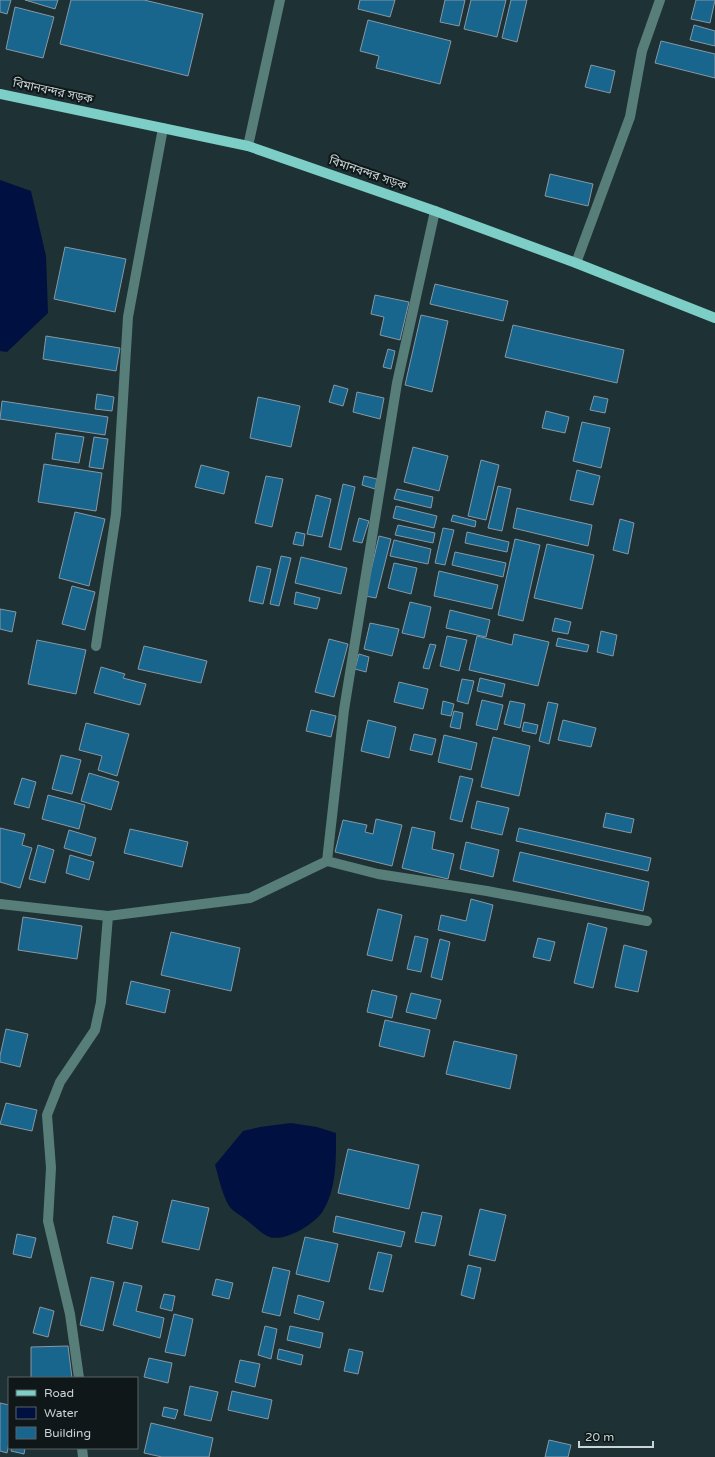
<svg xmlns="http://www.w3.org/2000/svg" width="715" height="1457" font-family="'Varela Round','Noto Sans Bengali',sans-serif">
<style>
.water{fill:#001040}
.building{fill:#18658d;stroke:#8898a3}
.lines{fill:none;stroke-linecap:round;stroke-linejoin:round}
.minor{stroke:#587e7a;stroke-width:10}
.major{stroke:#7dcec7;stroke-width:10}
.labels{text-anchor:middle;dominant-baseline:central;stroke-width:4;stroke-linejoin:round;paint-order:stroke}
.street-label{font-size:12px;fill:#c9d4d7;stroke:#0f1719}
</style>
<rect width="100%" height="100%" fill="#1e3134"/>
<g class="water">
<polygon points="0,180 31,191 46,256 48,313 7,352 0,351"/>
<path d="M291 1123 317 1127 336 1133C336 1158 337 1188 323 1211 315 1224 283 1244 267 1236 260 1232 252 1224 245 1219 241 1215 232 1211 229 1206 222 1194 219 1178 215 1165L243 1131 260 1127Z"/>
</g>
<g class="building">
<polygon points="0,0 11,0 7,14 0,12"/>
<polygon points="25,0 58,0 55,9"/>
<polygon points="71,0 144,0 203,14 188,76 60,44"/>
<polygon points="360,0 395,0 390,17 358,9"/>
<polygon points="445,0 465,0 459,26 440,22"/>
<polygon points="471,0 506,0 497,37 464,29"/>
<polygon points="511,0 527,0 517,42 502,38"/>
<polygon points="696,0 715,0 710,23 691,19"/>
<polygon points="15,7 54,17 43,58 6,49"/>
<polygon points="368,20 451,41 440,84 376,68 379,56 360,51"/>
<polygon points="694,25 715,31 715,46 690,40"/>
<polygon points="661,41 715,54 715,78 655,63"/>
<polygon points="591,65 615,71 610,93 585,87"/>
<polygon points="550,174 593,184 588,206 545,196"/>
<polygon points="65,247 126,259 115,312 54,299"/>
<polygon points="435,284 508,301 503,321 430,304"/>
<polygon points="375,295 409,302 400,340 380,335 384,317 371,314"/>
<polygon points="421,315 448,321 432,392 405,385"/>
<polygon points="513,325 624,350 617,383 505,357"/>
<polygon points="46,336 120,348 116,371 43,359"/>
<polygon points="388,349 395,351 391,369 383,367"/>
<polygon points="334,385 348,389 343,406 329,402"/>
<polygon points="357,392 384,398 380,419 353,412"/>
<polygon points="97,394 114,397 112,411 95,409"/>
<polygon points="594,396 608,399 605,413 590,410"/>
<polygon points="258,397 300,406 291,447 250,438"/>
<polygon points="2,401 108,417 105,435 0,419"/>
<polygon points="546,411 569,417 565,433 542,428"/>
<polygon points="582,422 610,428 601,468 573,461"/>
<polygon points="56,433 84,437 79,463 52,459"/>
<polygon points="94,437 108,439 103,469 89,467"/>
<polygon points="413,447 448,456 439,491 404,482"/>
<polygon points="481,460 499,465 486,520 468,516"/>
<polygon points="44,464 102,473 96,511 38,502"/>
<polygon points="201,465 229,472 224,494 195,487"/>
<polygon points="577,470 600,476 593,505 570,500"/>
<polygon points="266,476 283,479 272,527 255,523"/>
<polygon points="364,476 377,479 375,489 362,485"/>
<polygon points="343,484 355,487 341,550 329,547"/>
<polygon points="498,486 511,489 502,531 488,528"/>
<polygon points="397,489 433,497 431,508 394,499"/>
<polygon points="316,495 331,499 322,537 307,534"/>
<polygon points="396,506 437,516 434,528 393,518"/>
<polygon points="517,508 592,525 588,546 513,528"/>
<polygon points="75,512 105,519 89,586 59,578"/>
<polygon points="453,515 476,521 475,527 451,521"/>
<polygon points="359,518 369,521 362,543 353,541"/>
<polygon points="620,519 634,523 628,554 613,550"/>
<polygon points="398,525 435,533 433,543 395,535"/>
<polygon points="443,528 454,530 445,565 435,563"/>
<polygon points="296,532 305,534 303,546 293,544"/>
<polygon points="467,532 509,542 507,552 465,543"/>
<polygon points="379,536 391,539 376,598 365,596"/>
<polygon points="515,539 540,545 523,621 498,615"/>
<polygon points="394,540 431,549 428,564 390,556"/>
<polygon points="547,544 594,555 582,609 534,598"/>
<polygon points="455,552 506,563 503,577 452,565"/>
<polygon points="281,556 291,558 279,606 270,604"/>
<polygon points="301,557 347,568 341,594 295,583"/>
<polygon points="394,563 417,568 411,594 388,588"/>
<polygon points="257,566 271,569 263,604 249,601"/>
<polygon points="439,571 498,585 492,609 434,596"/>
<polygon points="72,586 95,592 85,630 62,624"/>
<polygon points="296,592 320,598 317,609 294,604"/>
<polygon points="410,602 431,607 424,638 402,633"/>
<polygon points="0,609 16,612 12,632 0,629"/>
<polygon points="450,610 490,620 486,637 446,628"/>
<polygon points="555,618 571,622 568,634 552,631"/>
<polygon points="370,623 399,629 392,656 364,649"/>
<polygon points="601,631 617,635 613,656 597,652"/>
<polygon points="514,634 549,642 538,686 469,670 477,636 512,645"/>
<polygon points="447,636 467,640 459,671 440,666"/>
<polygon points="558,638 589,645 587,652 556,646"/>
<polygon points="329,639 348,644 334,697 315,692"/>
<polygon points="37,640 86,650 76,694 28,684"/>
<polygon points="430,644 436,645 429,669 423,668"/>
<polygon points="144,646 207,661 201,683 138,669"/>
<polygon points="359,654 369,657 366,672 355,669"/>
<polygon points="101,667 125,674 123,678 146,684 140,705 94,693"/>
<polygon points="480,678 505,684 502,697 477,691"/>
<polygon points="462,679 474,681 468,704 457,701"/>
<polygon points="399,682 428,689 423,709 394,702"/>
<polygon points="482,700 503,705 497,730 476,725"/>
<polygon points="443,701 454,704 451,716 441,714"/>
<polygon points="510,701 525,704 520,728 504,724"/>
<polygon points="548,702 558,704 549,744 539,741"/>
<polygon points="311,710 336,716 331,737 306,731"/>
<polygon points="454,711 463,713 460,729 450,727"/>
<polygon points="368,720 396,727 389,758 361,751"/>
<polygon points="563,720 596,728 591,747 558,740"/>
<polygon points="524,722 538,725 536,734 522,731"/>
<polygon points="86,723 129,734 117,776 98,770 102,756 79,750"/>
<polygon points="414,734 436,739 432,755 410,750"/>
<polygon points="444,735 477,743 471,770 438,762"/>
<polygon points="493,737 530,746 519,796 481,787"/>
<polygon points="61,755 81,760 72,794 52,789"/>
<polygon points="89,773 119,782 111,810 81,801"/>
<polygon points="460,776 473,779 462,822 450,819"/>
<polygon points="22,778 36,782 29,808 14,804"/>
<polygon points="48,795 85,805 79,829 42,819"/>
<polygon points="477,801 509,808 502,835 471,828"/>
<polygon points="606,813 634,819 631,833 603,827"/>
<polygon points="376,819 402,825 392,866 335,852 343,820 367,825 365,832 373,834"/>
<polygon points="412,827 435,832 432,849 454,854 448,879 402,868"/>
<polygon points="0,828 25,834 22,845 32,848 20,888 0,882"/>
<polygon points="519,828 651,858 648,871 516,841"/>
<polygon points="130,829 188,842 182,867 124,853"/>
<polygon points="69,830 96,838 91,856 64,848"/>
<polygon points="466,842 499,850 493,877 460,869"/>
<polygon points="38,845 54,850 45,883 29,879"/>
<polygon points="520,852 649,882 643,911 513,881"/>
<polygon points="70,855 94,862 89,880 66,873"/>
<polygon points="471,899 493,905 485,941 438,930 441,915 466,921"/>
<polygon points="378,909 402,915 392,961 367,955"/>
<polygon points="23,917 82,926 77,959 18,950"/>
<polygon points="588,923 607,928 593,988 574,983"/>
<polygon points="171,932 240,948 231,991 161,975"/>
<polygon points="415,936 428,939 421,972 407,969"/>
<polygon points="538,938 555,942 550,961 533,957"/>
<polygon points="440,939 450,942 442,980 431,977"/>
<polygon points="624,945 647,951 638,992 615,987"/>
<polygon points="131,981 170,990 165,1013 126,1004"/>
<polygon points="372,990 397,996 392,1018 367,1012"/>
<polygon points="411,993 441,1000 436,1019 406,1012"/>
<polygon points="385,1020 430,1030 424,1057 379,1046"/>
<polygon points="6,1029 28,1034 20,1067 0,1062 0,1056"/>
<polygon points="454,1041 517,1055 510,1089 446,1074"/>
<polygon points="6,1103 37,1110 32,1131 0,1124"/>
<polygon points="348,1149 419,1165 409,1209 338,1193"/>
<polygon points="172,1200 209,1208 199,1250 162,1242"/>
<polygon points="480,1209 506,1215 495,1261 469,1255"/>
<polygon points="422,1212 442,1216 435,1246 415,1242"/>
<polygon points="113,1216 138,1222 132,1249 107,1243"/>
<polygon points="336,1216 405,1232 401,1247 333,1232"/>
<polygon points="17,1234 36,1238 31,1258 13,1254"/>
<polygon points="305,1237 338,1244 329,1282 296,1274"/>
<polygon points="378,1252 392,1255 383,1292 369,1289"/>
<polygon points="468,1265 481,1268 474,1299 461,1295"/>
<polygon points="273,1267 290,1271 280,1316 262,1312"/>
<polygon points="91,1277 114,1282 103,1331 80,1325"/>
<polygon points="216,1279 233,1283 229,1299 212,1295"/>
<polygon points="124,1282 142,1286 136,1311 164,1318 160,1338 113,1325"/>
<polygon points="164,1294 175,1296 172,1311 160,1308"/>
<polygon points="298,1295 324,1302 319,1320 294,1313"/>
<polygon points="40,1307 54,1311 48,1337 33,1333"/>
<polygon points="174,1314 193,1319 185,1356 165,1352"/>
<polygon points="265,1326 277,1329 271,1359 258,1355"/>
<polygon points="290,1326 323,1333 320,1348 287,1340"/>
<polygon points="68,1346 72,1378 31,1378 31,1347"/>
<polygon points="279,1349 303,1355 301,1365 277,1359"/>
<polygon points="349,1349 363,1352 358,1374 344,1371"/>
<polygon points="149,1358 172,1363 168,1383 144,1377"/>
<polygon points="240,1360 260,1364 255,1387 235,1382"/>
<polygon points="190,1386 218,1392 211,1421 184,1415"/>
<polygon points="232,1391 272,1400 268,1419 228,1410"/>
<polygon points="0,1403 9,1405 9,1442 7,1453 0,1451"/>
<polygon points="164,1407 178,1410 175,1419 162,1416"/>
<polygon points="151,1423 213,1438 209,1457 162,1457 144,1453"/>
<polygon points="549,1440 571,1445 568,1457 545,1457"/>
<polygon points="12,1448 25,1448 24,1454 11,1451"/>
</g>
<g class="lines">
<g class="minor">
<polyline points="248,146 280,0"/>
<polyline points="435,211 397,383 344,710 327,861 378,874 487,891 647,921"/>
<polyline points="576,263 630,117 642,51 660,0"/>
<polyline points="96,646 116,514 128,317 163,128"/>
<polyline points="0,904 108,916"/>
<polyline points="79,1378 70,1314 48,1221 51,1168 47,1115 60,1082 95,1030 101,1002 108,916 250,898 327,861"/>
<polyline points="82,1448 83,1457"/>
</g>
<polyline class="major" points="0,94 248,146 435,211 576,263 715,318"/>
</g>
<g class="labels">
<g class="street-label">
<text transform="translate(53 91) rotate(12)">বিমানবন্দর সড়ক</text>
<text transform="translate(368 173) rotate(19)">বিমানবন্দর সড়ক</text>
</g>
</g>
<rect x="8" y="1377" width="130" height="72" fill="#0f1719" stroke="#596365"/>
<rect x="16" y="1390" width="20" height="6" fill="#7dcec7" stroke="#596365"/>
<text x="44" y="1397" font-size="12" fill="#c9d4d7">Road</text>
<rect x="16" y="1407" width="20" height="12" fill="#001040" stroke="#596365"/>
<text x="44" y="1417" font-size="12" fill="#c9d4d7">Water</text>
<rect x="16" y="1427" width="20" height="12" fill="#18658d" stroke="#596365"/>
<text x="44" y="1437" font-size="12" fill="#c9d4d7">Building</text>
<path d="M579 1441v6h74v-6" fill="none" stroke="#c9d4d7" stroke-width="2"/>
<text x="585" y="1441" font-size="12" fill="#c9d4d7" stroke="#0f1719" stroke-width="3" paint-order="stroke">20 m</text>
</svg>
